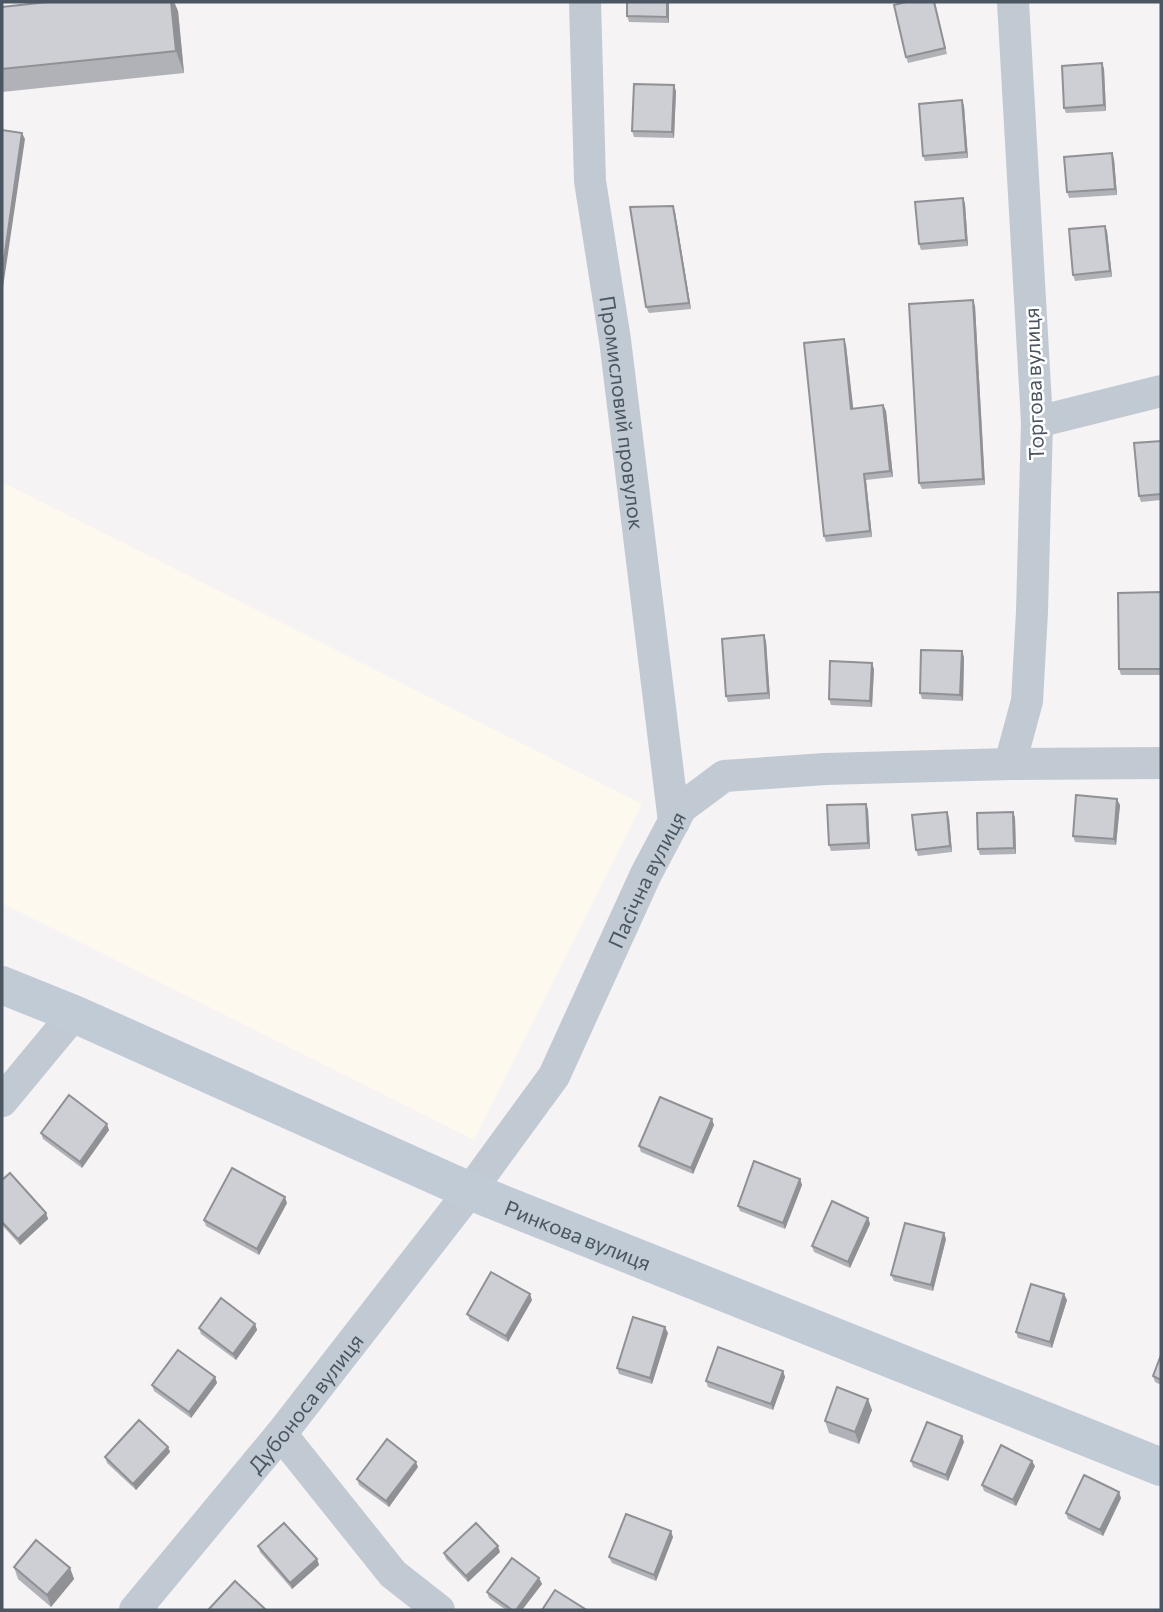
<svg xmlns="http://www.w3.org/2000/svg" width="1163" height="1612" font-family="Commissioner,sans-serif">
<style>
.commercial{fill:#fdf9ef}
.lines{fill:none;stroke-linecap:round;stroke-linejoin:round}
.minor{stroke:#c1cad2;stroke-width:32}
.secondary{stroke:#c1cbd6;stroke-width:38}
.wall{fill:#b0b2b7}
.shaded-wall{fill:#909195}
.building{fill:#cdcfd5;stroke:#909195;stroke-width:2}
.labels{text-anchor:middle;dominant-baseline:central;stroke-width:5;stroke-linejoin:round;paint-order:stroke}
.street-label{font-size:21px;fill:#4a5661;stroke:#fff}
</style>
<rect width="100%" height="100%" fill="#f5f3f3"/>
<polygon class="commercial" points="2,482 642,804 474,1140 2,903"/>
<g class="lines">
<g class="minor">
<path id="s1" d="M585 2 590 181 615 340 674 822"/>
<polyline points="1037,422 1161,391"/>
<polyline points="1010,764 1027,701 1032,612 1037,422 1013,2"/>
<polyline points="2,1101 74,1014"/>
<polyline points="281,1434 393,1574 439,1610"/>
<path id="s2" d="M135 1610 281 1434 470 1191 554 1076 646 874 681 808 724 776 825 769 1010 764 1161 763"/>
</g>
<path class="secondary" id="s3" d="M2 985 74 1014 470 1191 1161 1467"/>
</g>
<g class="wall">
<polygon points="48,2 174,2 178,11 184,73 2,92 2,7"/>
<polygon points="669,2 669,23 629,22 627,16"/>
<polygon points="906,2 935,2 947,54 908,63 906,57"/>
<polygon points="1102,63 1104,69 1106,111 1066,113 1064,108"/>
<polygon points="676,91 674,138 634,137 632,131"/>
<polygon points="962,100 964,106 968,158 925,161 923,156"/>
<polygon points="1114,159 1117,195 1069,198 1067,192"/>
<polygon points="963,198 965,204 968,246 921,250 919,244"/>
<polygon points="673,206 675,212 691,309 649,313 646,307"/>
<polygon points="1107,231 1112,277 1075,281 1073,275"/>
<polygon points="975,306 985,485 922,489 919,483"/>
<polygon points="846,345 853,409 883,405 886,411 893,477 866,480 872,537 826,542 824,536"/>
<polygon points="1161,441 1161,500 1141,502 1139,496"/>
<polygon points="1161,592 1161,675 1121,675 1119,669"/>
<polygon points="766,641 770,699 728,702 726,696"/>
<polygon points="964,657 963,701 922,699 920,693"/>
<polygon points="874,669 872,707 831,705 829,699"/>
<polygon points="866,804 868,810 870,849 831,851 829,845"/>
<polygon points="1120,805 1116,845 1075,842 1073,836"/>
<polygon points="1013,812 1015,818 1016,854 980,855 978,849"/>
<polygon points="949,818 952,852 918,856 916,850"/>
<polygon points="714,1125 693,1174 641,1152 639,1146"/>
<polygon points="109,1130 82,1168 43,1139 41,1133"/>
<polygon points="800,1179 802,1185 785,1229 740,1211 738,1206"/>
<polygon points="2,1180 46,1213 48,1219 20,1245 2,1225"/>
<polygon points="287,1203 259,1255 206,1226 204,1220"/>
<polygon points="868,1218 870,1224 850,1268 814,1252 812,1246"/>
<polygon points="946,1239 933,1291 894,1281 891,1275"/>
<polygon points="532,1300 508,1342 470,1320 467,1314"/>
<polygon points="1067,1300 1052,1348 1018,1338 1016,1332"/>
<polygon points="255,1324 257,1330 236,1360 201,1334 199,1328"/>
<polygon points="668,1333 652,1384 619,1374 617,1368"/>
<polygon points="1161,1355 1161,1385 1155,1382 1153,1376"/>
<polygon points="783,1371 785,1377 773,1410 708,1387 706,1381"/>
<polygon points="215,1377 217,1383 191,1418 154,1391 152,1385"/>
<polygon points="872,1410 859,1444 829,1433 825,1421"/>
<polygon points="964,1442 948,1481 913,1467 911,1461"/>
<polygon points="168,1447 170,1452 136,1490 107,1463 105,1457"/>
<polygon points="1035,1466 1016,1506 984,1491 982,1485"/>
<polygon points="418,1467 389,1507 359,1485 357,1479"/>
<polygon points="1121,1498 1103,1536 1068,1519 1066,1513"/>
<polygon points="673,1537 656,1581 612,1563 609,1557"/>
<polygon points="258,1546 317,1559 319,1565 292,1589 260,1552"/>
<polygon points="500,1552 468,1582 446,1559 444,1553"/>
<polygon points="14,1567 70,1568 74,1579 51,1607 18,1579"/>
<polygon points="539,1578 542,1584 522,1610 506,1610 489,1598 487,1592"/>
</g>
<g class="shaded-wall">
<polygon points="171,2 174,2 178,11 184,73 176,51"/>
<polygon points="667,2 669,2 669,23 667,17"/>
<polygon points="1102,63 1104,69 1106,111 1104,105"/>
<polygon points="674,85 676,91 674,138 672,132"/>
<polygon points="962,100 964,106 968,158 966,152"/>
<polygon points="22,133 25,139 2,294 2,273"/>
<polygon points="1112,153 1114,159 1117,195 1115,189"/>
<polygon points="963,198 965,204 968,246 966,240"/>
<polygon points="673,206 675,212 691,309 689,303"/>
<polygon points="1105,226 1107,231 1112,277 1110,271"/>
<polygon points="973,300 975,306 985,485 983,479"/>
<polygon points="844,339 846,345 854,415 851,409"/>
<polygon points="883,405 886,411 893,477 890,471"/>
<polygon points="864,474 866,480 872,537 870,531"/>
<polygon points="764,635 766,641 770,699 768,693"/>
<polygon points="962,651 964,657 963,701 960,695"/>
<polygon points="872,663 874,669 872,707 870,701"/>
<polygon points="1117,799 1120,805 1116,845 1114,839"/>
<polygon points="866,804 868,810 870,849 868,843"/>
<polygon points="947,812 949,818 952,852 950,846"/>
<polygon points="1013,812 1015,818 1016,854 1014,848"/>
<polygon points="712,1119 714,1125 693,1174 691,1168"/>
<polygon points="107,1124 109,1130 82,1168 80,1162"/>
<polygon points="800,1179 802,1185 785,1229 783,1223"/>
<polygon points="285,1197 287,1203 259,1255 257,1249"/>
<polygon points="46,1213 48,1219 20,1245 18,1239"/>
<polygon points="868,1218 870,1224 850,1268 848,1262"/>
<polygon points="944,1233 946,1239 933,1291 931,1285"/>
<polygon points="530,1294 532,1300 508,1342 506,1336"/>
<polygon points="1064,1294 1067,1300 1052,1348 1050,1342"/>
<polygon points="255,1324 257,1330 236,1360 233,1354"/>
<polygon points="665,1327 668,1333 652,1384 650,1378"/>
<polygon points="783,1371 785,1377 773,1410 771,1404"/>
<polygon points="215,1377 217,1383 191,1418 189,1412"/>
<polygon points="868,1399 872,1410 859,1444 855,1432"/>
<polygon points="962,1436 964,1442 948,1481 946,1475"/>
<polygon points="168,1447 170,1452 136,1490 133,1484"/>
<polygon points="1032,1461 1035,1466 1016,1506 1013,1500"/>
<polygon points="416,1462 418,1467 389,1507 386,1501"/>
<polygon points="1119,1492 1121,1498 1103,1536 1100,1530"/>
<polygon points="671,1531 673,1537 656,1581 654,1575"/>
<polygon points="498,1546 500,1552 468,1582 466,1576"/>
<polygon points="317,1559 319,1565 292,1589 290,1583"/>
<polygon points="70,1568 74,1579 51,1607 47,1595"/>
<polygon points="539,1578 542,1584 522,1610 516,1610"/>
</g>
<g class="building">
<polygon points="48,2 171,2 176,51 2,69 2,7"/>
<polygon points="627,2 667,2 667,17 627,16"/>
<polygon points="906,2 934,2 945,48 906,57 894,5"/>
<polygon points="1102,63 1104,105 1064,108 1062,66"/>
<polygon points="634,84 674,85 672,132 632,131"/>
<polygon points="962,100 966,152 923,156 919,104"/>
<polygon points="2,130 22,133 2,273"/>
<polygon points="1112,153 1115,189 1067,192 1064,157"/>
<polygon points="963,198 966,240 919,244 915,202"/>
<polygon points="673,206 689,303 646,307 630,207"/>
<polygon points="1105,226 1110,271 1073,275 1069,229"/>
<polygon points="973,300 983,479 919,483 909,304"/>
<polygon points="844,339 851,409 883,405 890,471 864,474 870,531 824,536 804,343"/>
<polygon points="1161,441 1161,494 1139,496 1134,443"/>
<polygon points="1161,592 1161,669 1119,669 1118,593"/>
<polygon points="764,635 768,693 726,696 722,639"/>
<polygon points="921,650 962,651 960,695 920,693"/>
<polygon points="830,661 872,663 870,701 829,699"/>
<polygon points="1076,795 1117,799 1114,839 1073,836"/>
<polygon points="866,804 868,843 829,845 827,805"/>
<polygon points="947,812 950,846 916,850 912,815"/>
<polygon points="1013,812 1014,848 978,849 977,813"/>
<polygon points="69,1095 107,1124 80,1162 41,1133"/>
<polygon points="660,1097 712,1119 691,1168 639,1146"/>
<polygon points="754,1161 800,1179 783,1223 738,1206"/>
<polygon points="232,1168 285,1197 257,1249 204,1220"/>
<polygon points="10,1173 46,1213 18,1239 2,1222 2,1180"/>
<polygon points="832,1201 868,1218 848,1262 812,1246"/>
<polygon points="905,1223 944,1233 931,1285 891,1275"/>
<polygon points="491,1272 530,1294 506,1336 467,1314"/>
<polygon points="1031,1284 1064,1294 1050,1342 1016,1332"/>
<polygon points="221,1298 255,1324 233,1354 199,1328"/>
<polygon points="633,1317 665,1327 650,1378 617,1368"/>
<polygon points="718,1347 783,1371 771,1404 706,1381"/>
<polygon points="178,1350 215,1377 189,1412 152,1385"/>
<polygon points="1161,1355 1161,1380 1153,1376"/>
<polygon points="837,1387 868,1399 855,1432 825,1421"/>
<polygon points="139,1420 168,1447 133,1484 105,1457"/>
<polygon points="927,1422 962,1436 946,1475 911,1461"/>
<polygon points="387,1439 416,1462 386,1501 357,1479"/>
<polygon points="1001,1445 1032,1461 1013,1500 982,1485"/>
<polygon points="1084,1475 1119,1492 1100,1530 1066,1513"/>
<polygon points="626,1514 671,1531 654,1575 609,1557"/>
<polygon points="284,1523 317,1559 290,1583 258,1546"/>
<polygon points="476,1523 498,1546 466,1576 444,1553"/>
<polygon points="36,1540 70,1568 47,1595 14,1567"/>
<polygon points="512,1558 539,1578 516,1610 512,1610 487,1592"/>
<polygon points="235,1581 265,1609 263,1610 208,1610"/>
<polygon points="555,1590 585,1609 584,1610 542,1610"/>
</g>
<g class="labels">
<g class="street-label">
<text transform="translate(1033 384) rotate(-92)">Торгова вулиця</text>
<text stroke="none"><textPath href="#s1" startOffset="413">Промисловий провулок</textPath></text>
<text stroke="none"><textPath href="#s2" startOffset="896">Пасічна вулиця</textPath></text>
<text stroke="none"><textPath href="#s3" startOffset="628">Ринкова вулиця</textPath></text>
<text stroke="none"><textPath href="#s2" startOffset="268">Дубоноса вулиця</textPath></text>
</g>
</g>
<rect width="1163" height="1612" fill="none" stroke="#4a5661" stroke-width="7"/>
</svg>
